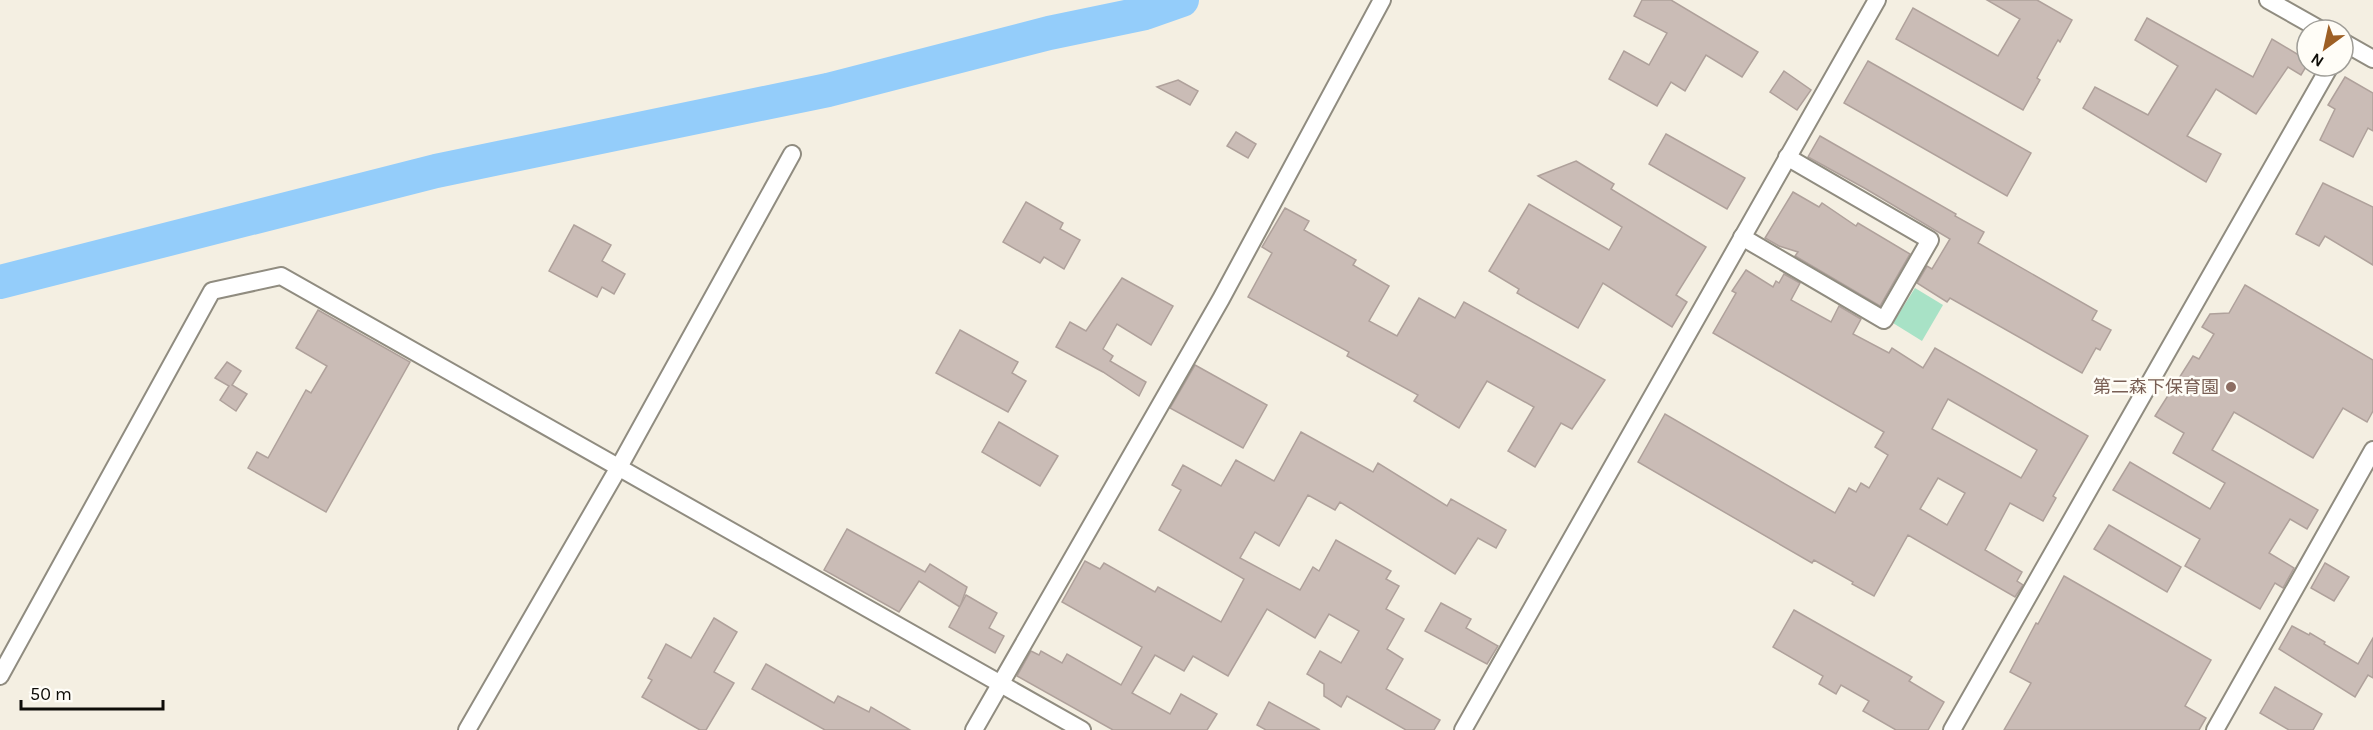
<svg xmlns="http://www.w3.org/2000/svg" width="2373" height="730" font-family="Karla,'Noto Sans JP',sans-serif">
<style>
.green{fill:#a8e2c6}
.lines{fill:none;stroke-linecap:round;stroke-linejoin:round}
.river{stroke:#94cdfa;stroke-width:34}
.building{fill:#cabcb6;stroke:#afa19b;stroke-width:1.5;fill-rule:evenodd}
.minor-casing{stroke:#908c80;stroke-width:20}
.minor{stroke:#fff;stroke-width:16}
.education-dot{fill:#8d6e63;stroke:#fffdf7;stroke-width:2}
.labels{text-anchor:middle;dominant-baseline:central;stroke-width:5;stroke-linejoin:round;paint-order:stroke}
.education-label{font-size:18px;fill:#785e54;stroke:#fffdf7;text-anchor:end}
</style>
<rect width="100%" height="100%" fill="#f4efe2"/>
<polygon class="green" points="1915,288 1943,305 1922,341 1893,323"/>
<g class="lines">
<polyline class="river" points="0,282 436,171 828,90 1049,33 1145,13 1182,0"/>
</g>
<g class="building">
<polygon points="1642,0 1671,0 1758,52 1742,77 1706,55 1685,91 1671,82 1657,106 1609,79 1624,51 1649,65 1667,33 1634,16"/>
<polygon points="1987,0 2037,0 2072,20 2060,42 2058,40 2037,78 2040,80 2023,110 1896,39 1913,8 1998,56 2020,19"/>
<polygon points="2147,18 2253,77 2272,39 2307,60 2307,65 2301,75 2288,67 2256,114 2216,89 2187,136 2221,154 2206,182 2083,108 2095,87 2148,115 2178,66 2135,40"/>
<polygon points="1868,61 2031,153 2007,196 1844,103"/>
<polygon points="1784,71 1811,90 1797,110 1770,92"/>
<polygon points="2345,77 2373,93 2373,131 2368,128 2353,157 2320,140 2335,109 2328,105"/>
<polygon points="1178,80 1198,91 1190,105 1157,87"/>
<polygon points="1236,132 1256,144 1248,158 1227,146"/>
<polygon points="1666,134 1745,178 1727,209 1649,164"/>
<polygon points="1820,136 1956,214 1955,216 1984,232 1978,243 2097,311 2092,320 2111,330 2100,350 2096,348 2082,373 1950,298 1947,302 1917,283 1927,266 1932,269 1950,239 1866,189 1808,157"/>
<polygon points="1576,161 1614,184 1611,189 1706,247 1676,295 1687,302 1672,327 1603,283 1578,328 1517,293 1519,289 1489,271 1529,204 1609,250 1622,227 1538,176"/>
<polygon points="2323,183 2373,207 2373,265 2325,236 2319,246 2296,234"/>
<polygon points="1793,192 1819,207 1822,203 1856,226 1858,223 1910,254 1880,306 1795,256 1798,252 1779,246 1765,238"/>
<polygon points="1026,202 1063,223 1060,229 1080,240 1064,269 1044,257 1040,263 1003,242"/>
<polygon points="1285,208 1309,221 1304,230 1356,260 1353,265 1389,286 1369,321 1397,336 1419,298 1455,318 1464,302 1605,380 1572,429 1561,423 1535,467 1508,451 1534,407 1487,381 1459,428 1414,401 1418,395 1347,356 1349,352 1248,297 1272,253 1262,247"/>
<polygon points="574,225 611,245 602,261 625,274 614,294 602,287 597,297 549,271"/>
<path d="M1746 270 1773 287 1776 281 1779 283 1784 274 1800 283 1791 300 1831 322 1839 306 1861 319 1853 334 1889 353 1892 348 1923 368 1935 348 2088 436 2053 496 2056 498 2043 521 2010 503 1985 550 2022 572 2017 581 2023 585 2015 597 1908 535 1874 596 1852 584 1853 582 1814 560 1812 563 1638 462 1665 414 1835 513 1849 488 1856 492 1861 483 1869 488 1888 455 1875 447 1884 432 1713 333 1736 293 1732 291ZM1948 399 2037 450 2021 478 1932 429ZM1938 478 1965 493 1947 525 1920 509Z"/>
<polygon points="1122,278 1173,306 1151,345 1117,324 1103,349 1113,356 1110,361 1146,382 1139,396 1103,372 1056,347 1070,322 1086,331"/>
<polygon points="2245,285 2373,360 2373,411 2367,422 2343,408 2313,458 2234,412 2212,450 2318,510 2307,529 2290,519 2269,553 2294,568 2283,588 2275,583 2260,609 2185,566 2200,539 2113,490 2130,462 2210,509 2225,483 2173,453 2184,433 2155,416 2193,356 2199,359 2214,334 2202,327 2210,314 2229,313"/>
<polygon points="318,310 410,362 326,512 248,468 257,452 268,458 306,390 311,393 327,366 296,348"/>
<polygon points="960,330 1018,362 1012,373 1026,381 1008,412 936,373"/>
<polygon points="227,362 241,371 232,385 247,394 236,411 220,400 229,386 215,378"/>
<polygon points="1195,365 1267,405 1243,448 1170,408"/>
<polygon points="999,422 1058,456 1040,486 982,452"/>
<polygon points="1301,432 1373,472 1378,463 1447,506 1451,499 1506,530 1496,548 1478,538 1455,574 1340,502 1335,510 1308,495 1279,546 1255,532 1240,558 1300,590 1313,567 1319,571 1336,540 1391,571 1386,579 1399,586 1386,609 1404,619 1387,649 1403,659 1386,689 1440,720 1434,730 1406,730 1347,696 1341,707 1324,696 1324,684 1307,674 1320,651 1341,663 1359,631 1329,614 1315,638 1267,609 1228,676 1193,656 1184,671 1155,655 1132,693 1170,714 1181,694 1217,714 1207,730 1113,730 1017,676 1031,651 1039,655 1041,651 1062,663 1067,654 1121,685 1142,647 1062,602 1085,561 1100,569 1104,563 1155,592 1158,587 1221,622 1244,579 1159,530 1181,490 1172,485 1183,465 1221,486 1236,460 1274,481"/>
<polygon points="2109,525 2181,567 2167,592 2094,549"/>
<polygon points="847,529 925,572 930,564 967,587 960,607 919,581 899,612 824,570"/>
<polygon points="2325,563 2349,577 2334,601 2311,588"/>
<polygon points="2064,576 2211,660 2185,706 2206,718 2199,730 2004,730 2031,683 2010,672 2036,623 2038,624"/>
<polygon points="966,595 997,613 989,628 1004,636 995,653 949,627"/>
<polygon points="1441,603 1471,619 1466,628 1498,646 1487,664 1425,631"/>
<polygon points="1794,610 1912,677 1909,681 1944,702 1928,730 1896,730 1863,711 1869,701 1841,685 1836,694 1819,684 1823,676 1773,647"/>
<polygon points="714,618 737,632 714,672 734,683 706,730 700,730 642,697 652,680 648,678 666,644 691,658"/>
<polygon points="2292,626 2309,635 2310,633 2325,642 2324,644 2358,664 2373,638 2373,678 2368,675 2355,697 2279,649"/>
<polygon points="766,664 834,703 838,696 869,712 871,707 910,730 825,730 752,689"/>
<polygon points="2275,687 2322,714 2313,730 2289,730 2260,713"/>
<polygon points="1269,702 1320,730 1266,730 1257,725"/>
</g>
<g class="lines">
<g class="minor-casing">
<g id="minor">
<polyline points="2268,0 2321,30"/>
<polyline points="2343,42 2373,59"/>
<polyline points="1742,237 1884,320 1930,240 1787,157"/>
<polyline points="0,676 212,291 281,276 1082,730"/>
<polyline points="467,730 619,467 792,154"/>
<polyline points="974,730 1221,299 1382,0"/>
<polyline points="1463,730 1877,0"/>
<polyline points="1952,730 2330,66"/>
<polyline points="2215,730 2373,450"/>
</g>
</g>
<use href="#minor" class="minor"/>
</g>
<circle class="education-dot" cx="2231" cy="387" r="6"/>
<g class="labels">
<g class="education-label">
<text x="2219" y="387">第二森下保育園</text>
</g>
</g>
<g transform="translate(2325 48) rotate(213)"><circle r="28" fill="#fffdf7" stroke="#9f9d97" stroke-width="1.5"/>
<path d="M0-4.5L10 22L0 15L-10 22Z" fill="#9d5f24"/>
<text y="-9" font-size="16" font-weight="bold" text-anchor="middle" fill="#0e0d08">N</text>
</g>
<path d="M21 700v9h142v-9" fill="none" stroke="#0e0d08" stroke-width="3"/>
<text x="30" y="700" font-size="18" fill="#0e0d08" stroke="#fffdf7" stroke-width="4.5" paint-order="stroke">50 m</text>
</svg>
